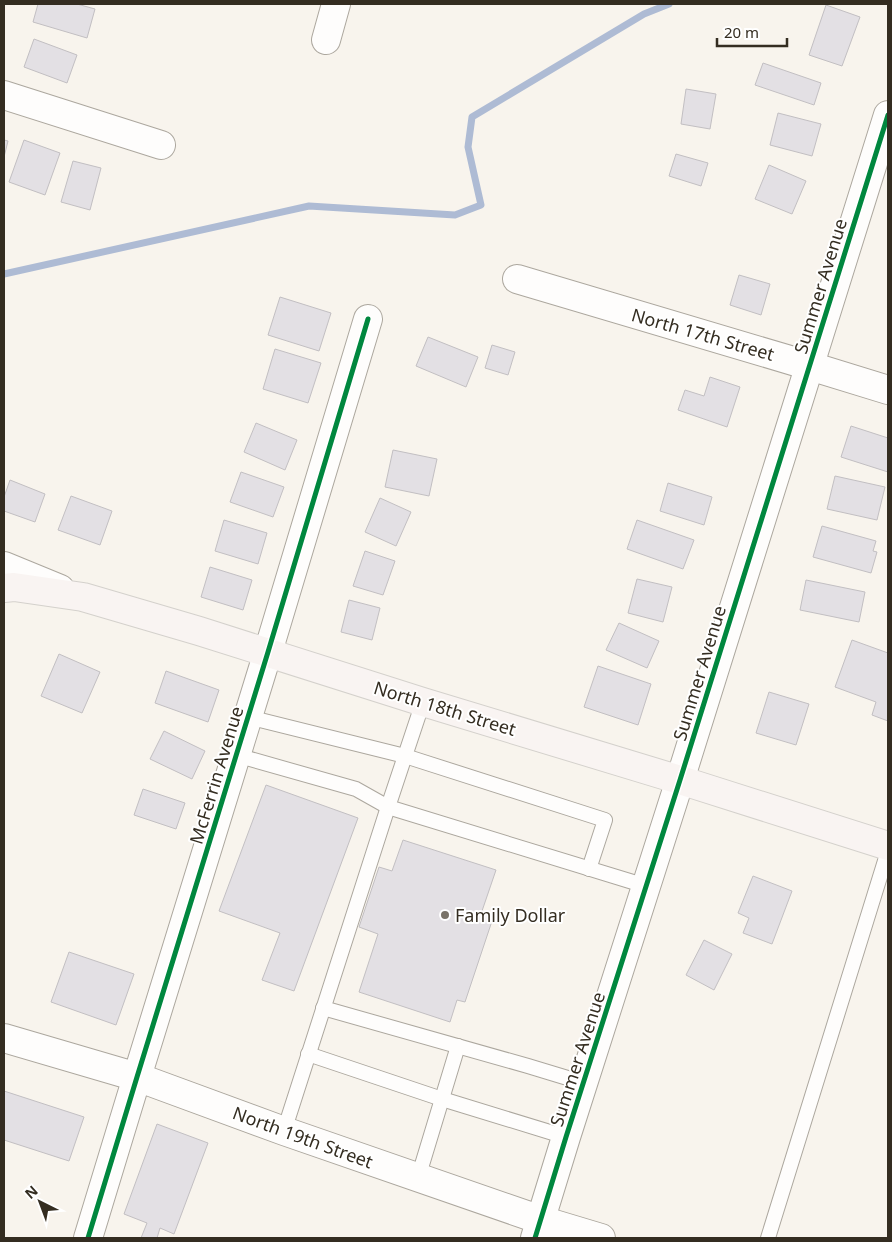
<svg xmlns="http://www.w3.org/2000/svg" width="892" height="1242" font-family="'Noto Sans',sans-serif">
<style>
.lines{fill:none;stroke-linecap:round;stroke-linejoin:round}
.stream{stroke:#aebbd4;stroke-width:7}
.building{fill:#e3e0e4;stroke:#c2bfc2}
.service-casing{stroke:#aca79e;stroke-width:16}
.minor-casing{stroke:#aca79e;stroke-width:30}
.tertiary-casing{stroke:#aca79e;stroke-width:30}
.primary-casing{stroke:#d4d1cc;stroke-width:30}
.service{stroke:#fefdfc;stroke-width:14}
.minor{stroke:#fefdfc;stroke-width:28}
.tertiary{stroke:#fefdfc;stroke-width:28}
.primary{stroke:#f9f4f2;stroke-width:28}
.cycleway-casing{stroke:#fff;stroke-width:8}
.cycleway{stroke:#00873e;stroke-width:5}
.poi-dot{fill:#797368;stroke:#fff;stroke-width:2}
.labels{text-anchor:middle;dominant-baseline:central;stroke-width:4;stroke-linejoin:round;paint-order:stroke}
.street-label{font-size:18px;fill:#342d21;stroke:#fff}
.poi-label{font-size:18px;fill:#342d21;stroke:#fff;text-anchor:start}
</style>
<rect width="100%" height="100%" fill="#f8f4ed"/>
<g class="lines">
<polyline class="stream" points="4,274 309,206 455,215 481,205 468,147 472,117 644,14 669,4"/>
</g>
<g class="building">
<polygon points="38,4 77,4 95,9 87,38 33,22"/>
<polygon points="826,5 860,17 842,66 809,55"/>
<polygon points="34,39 77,55 67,83 24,67"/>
<polygon points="763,63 821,83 814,105 755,85"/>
<polygon points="686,89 716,94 710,129 681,124"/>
<polygon points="778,113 821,124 812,156 770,145"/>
<polygon points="4,140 8,141 4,157"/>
<polygon points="24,140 60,153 45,195 9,182"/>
<polygon points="676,154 708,163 701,186 669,176"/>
<polygon points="73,161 101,168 90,210 61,202"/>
<polygon points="769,165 806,181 792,214 755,199"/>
<polygon points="739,275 770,284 761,315 730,305"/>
<polygon points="280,297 331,313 319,351 268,335"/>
<polygon points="428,337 478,357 466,387 416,366"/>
<polygon points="492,345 515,352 508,375 485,368"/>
<polygon points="275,349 321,363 308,403 263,389"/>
<polygon points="710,377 740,387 727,427 678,410 685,390 704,396"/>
<polygon points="256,423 297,440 285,470 244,452"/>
<polygon points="851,426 888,438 888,472 841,457"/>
<polygon points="393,450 437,459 429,496 385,487"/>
<polygon points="241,472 284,487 273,517 230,502"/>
<polygon points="835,476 885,487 877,520 827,509"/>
<polygon points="10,480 45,494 35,522 4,511 4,497"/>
<polygon points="668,483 712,497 704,525 660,511"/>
<polygon points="71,496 112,511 100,545 58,530"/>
<polygon points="380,498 411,512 396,546 365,532"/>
<polygon points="224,520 267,533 258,564 215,551"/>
<polygon points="637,520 694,540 683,569 627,549"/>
<polygon points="822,526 876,541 873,551 877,552 871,573 813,557"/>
<polygon points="365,551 395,561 383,595 353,586"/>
<polygon points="210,567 252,580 243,610 201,597"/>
<polygon points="637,579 672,587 663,622 628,613"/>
<polygon points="806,580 865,592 859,622 800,610"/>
<polygon points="349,600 380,608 372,640 341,632"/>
<polygon points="619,623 659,641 647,668 606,650"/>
<polygon points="852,640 888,653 888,721 872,715 876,702 835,687"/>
<polygon points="59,654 100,672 82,713 41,696"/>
<polygon points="598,666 651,684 638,725 584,707"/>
<polygon points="166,671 219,690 208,722 155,703"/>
<polygon points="769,692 809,704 796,745 756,733"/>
<polygon points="164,731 205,751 192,779 150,759"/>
<polygon points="266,785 358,818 294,991 262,980 280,933 219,911"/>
<polygon points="143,789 185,803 176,829 134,815"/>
<polygon points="403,840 496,870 482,911 494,915 465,1002 457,1000 450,1022 359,992 378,934 359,927 379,867 392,871"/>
<polygon points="753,876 792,891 772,944 743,933 749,918 738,913"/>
<polygon points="704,940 732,954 714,990 686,975"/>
<polygon points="69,952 134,974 116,1025 51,1002"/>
<polygon points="4,1091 84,1117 69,1161 4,1140"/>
<polygon points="157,1124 208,1143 174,1234 160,1228 157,1238 141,1238 147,1223 124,1214"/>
</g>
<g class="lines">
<g class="service-casing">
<g id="service">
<polyline points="248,717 405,756 605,820 589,869"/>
<polyline points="236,755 356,789 388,807 646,886"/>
<polyline points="323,1008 528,1066 584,1083"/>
<polyline points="308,1054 442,1099 566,1137"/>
<polyline points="284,1131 388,807 423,702"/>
<polyline points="418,1178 458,1046"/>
<polyline points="768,1238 888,851"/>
</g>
</g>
<g class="minor-casing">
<g id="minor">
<polyline points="326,40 336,4"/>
<polyline points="4,95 161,145"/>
<polyline points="517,279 810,366 888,390"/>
<polyline points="4,566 60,589"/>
<polyline points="268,652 368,319"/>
<polyline points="4,1038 137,1077 284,1131 541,1220 601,1238"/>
<polyline points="535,1238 566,1137 680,780 888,115"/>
</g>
</g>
<g class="tertiary-casing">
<polyline id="tertiary" points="88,1238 137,1077 268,652"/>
</g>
<g class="primary-casing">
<polyline id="primary" points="4,588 14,587 83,597 199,631 423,702 680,780 888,846"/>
</g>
<use href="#service" class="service"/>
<use href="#minor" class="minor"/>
<use href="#tertiary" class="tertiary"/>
<use href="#primary" class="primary"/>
<g class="cycleway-casing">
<g id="cycleway">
<polyline points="88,1238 137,1077 268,652 368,319"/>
<polyline points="535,1238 566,1137 680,780 888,115"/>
</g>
</g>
<use href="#cycleway" class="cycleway"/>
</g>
<circle class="poi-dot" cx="445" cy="915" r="5"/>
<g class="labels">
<g class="street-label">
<text transform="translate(820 286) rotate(-73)">Summer Avenue</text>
<text transform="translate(703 334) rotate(16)">North 17th Street</text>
<text transform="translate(699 673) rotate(-73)">Summer Avenue</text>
<text transform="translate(445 708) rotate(17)">North 18th Street</text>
<text transform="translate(216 775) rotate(-73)">McFerrin Avenue</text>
<text transform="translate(577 1059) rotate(-72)">Summer Avenue</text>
<text transform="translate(303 1137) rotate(20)">North 19th Street</text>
</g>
<g class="poi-label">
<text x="455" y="915">Family Dollar</text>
</g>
</g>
<rect width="892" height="1242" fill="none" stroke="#342d21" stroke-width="10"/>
<g transform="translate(40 1202) rotate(318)" stroke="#ffffff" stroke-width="4" paint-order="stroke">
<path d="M0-4L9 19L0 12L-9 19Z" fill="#342d21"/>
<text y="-8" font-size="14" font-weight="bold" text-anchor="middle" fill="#342d21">N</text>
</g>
<path d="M717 38v8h70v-8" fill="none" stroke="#342d21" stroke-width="2.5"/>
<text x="724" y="38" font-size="15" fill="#342d21" stroke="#ffffff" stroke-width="4" paint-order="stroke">20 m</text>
</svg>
